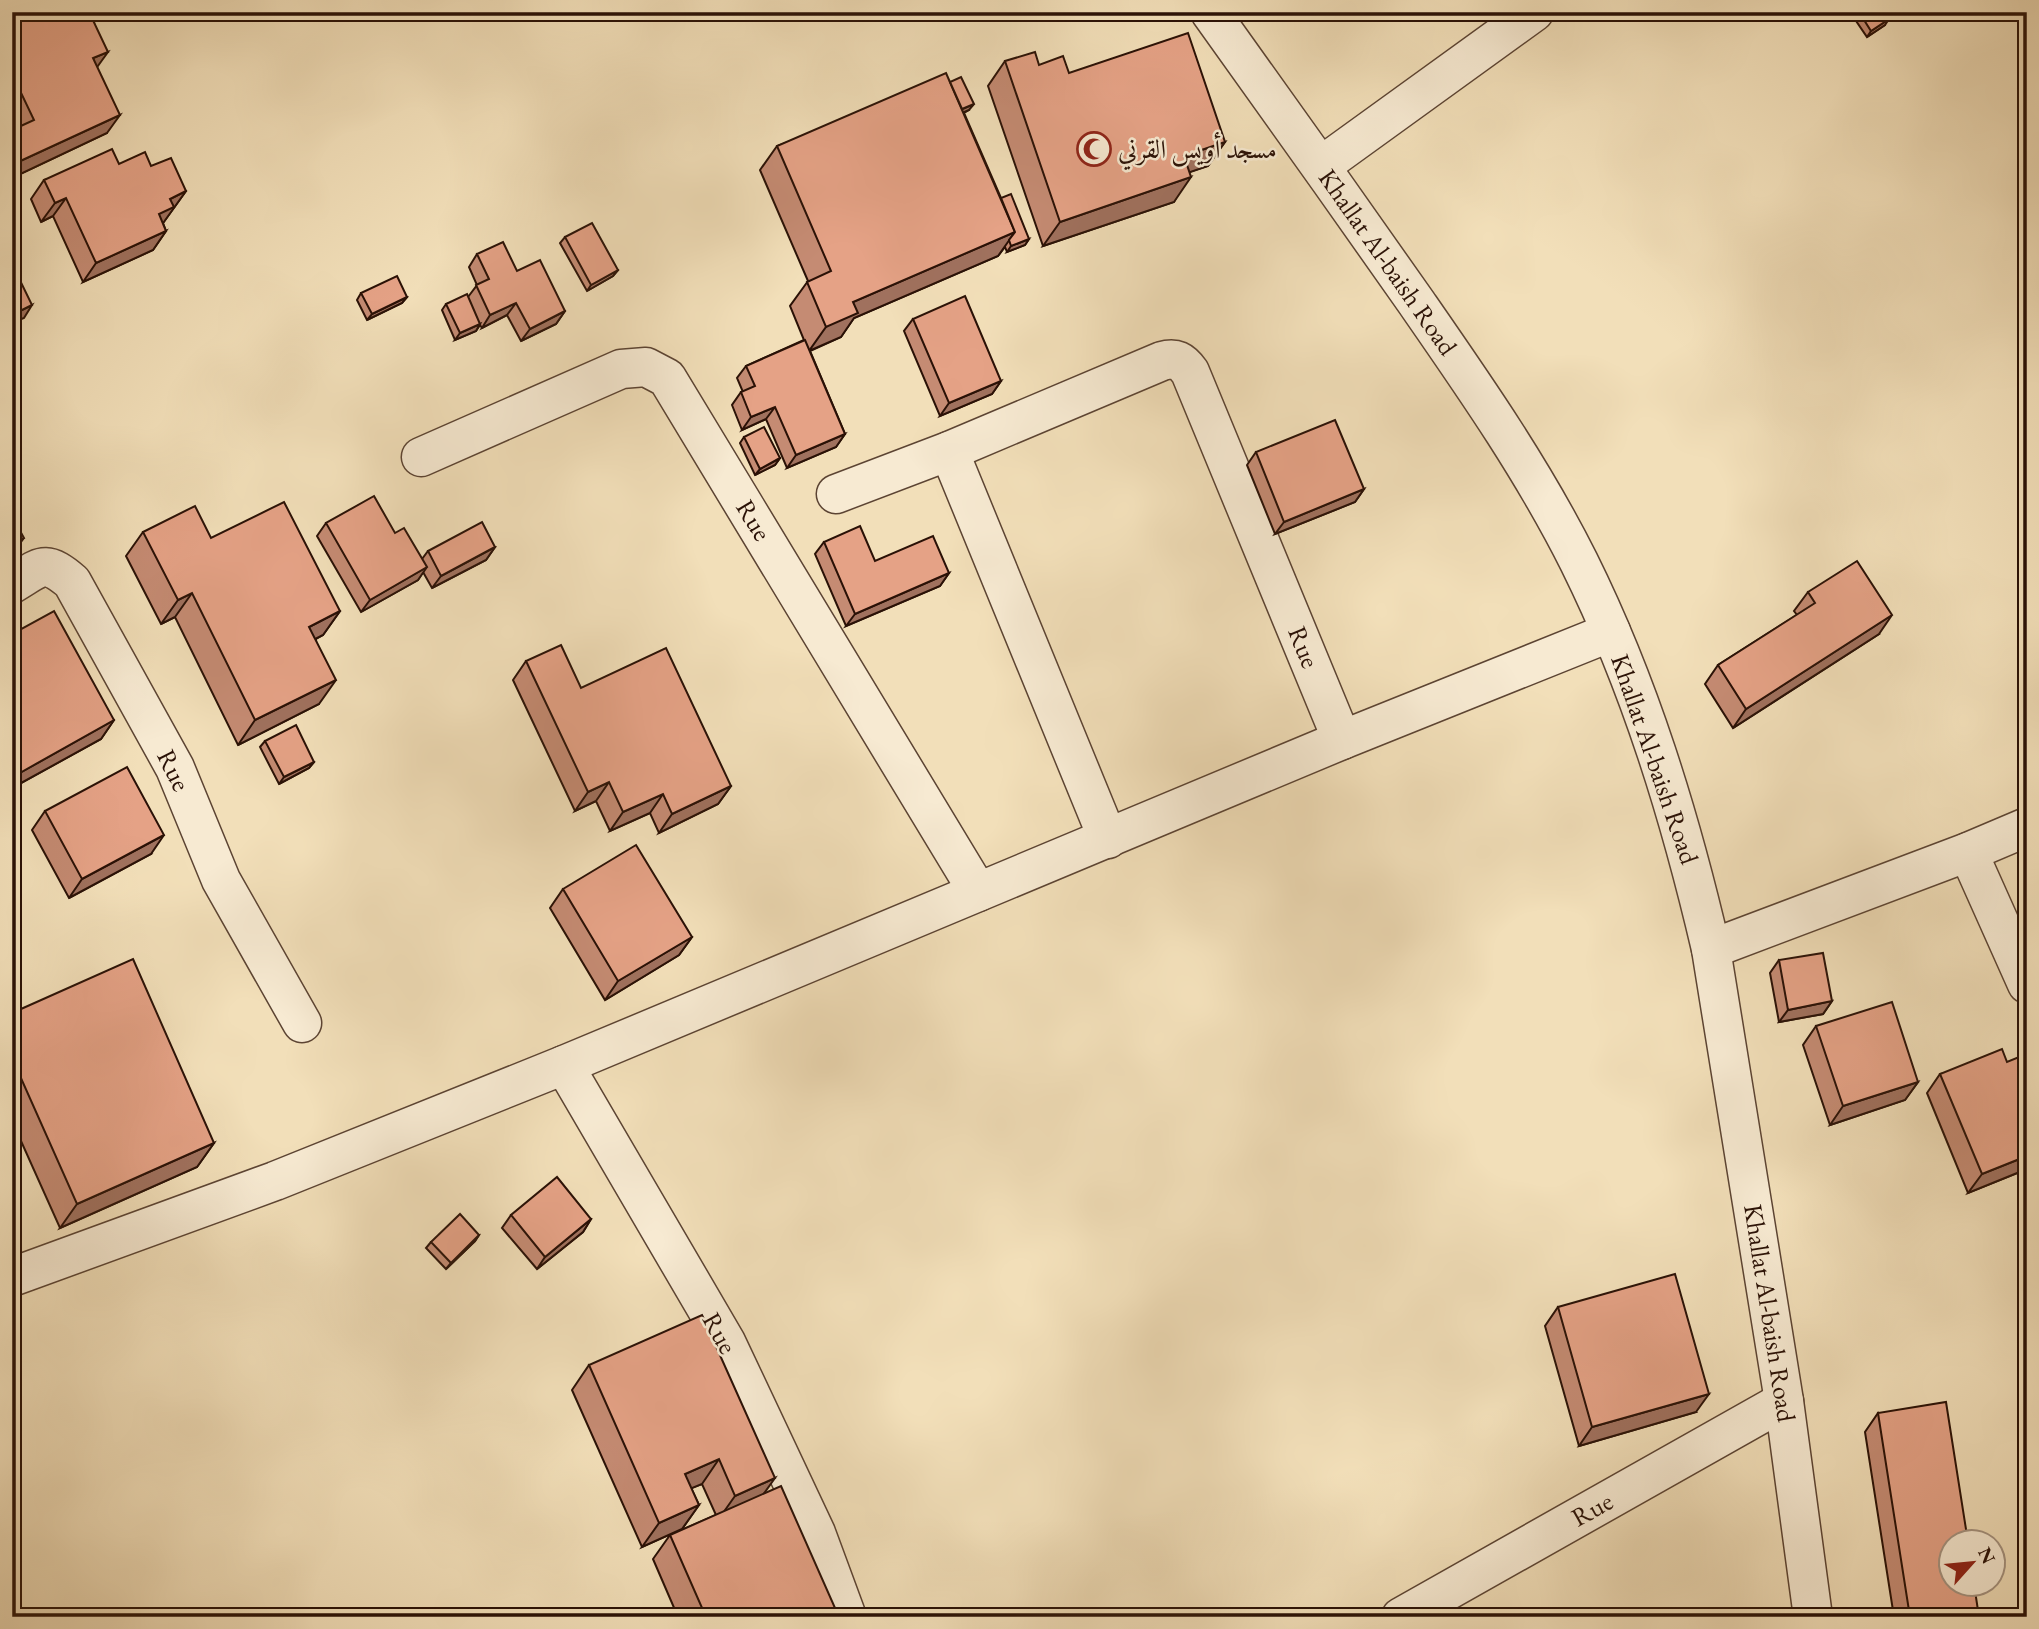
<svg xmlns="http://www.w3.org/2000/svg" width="2039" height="1629" font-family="'EB Garamond',Amiri,serif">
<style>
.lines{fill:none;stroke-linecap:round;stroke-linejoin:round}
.minor-casing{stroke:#5c4433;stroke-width:41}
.minor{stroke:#f7ead2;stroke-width:38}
.wall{fill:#c58b73;stroke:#2a1106;stroke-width:2}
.shaded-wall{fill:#a0715e;stroke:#2a1106;stroke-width:2}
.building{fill:#e5a286;stroke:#2a1106;stroke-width:2}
.labels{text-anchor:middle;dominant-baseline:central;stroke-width:5;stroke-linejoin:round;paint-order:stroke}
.poi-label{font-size:26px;fill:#2a1106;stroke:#f7ead2;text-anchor:start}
.street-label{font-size:26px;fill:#2a1106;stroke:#f7ead2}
</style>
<rect width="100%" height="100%" fill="#f2dfb9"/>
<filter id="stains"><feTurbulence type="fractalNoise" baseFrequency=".00286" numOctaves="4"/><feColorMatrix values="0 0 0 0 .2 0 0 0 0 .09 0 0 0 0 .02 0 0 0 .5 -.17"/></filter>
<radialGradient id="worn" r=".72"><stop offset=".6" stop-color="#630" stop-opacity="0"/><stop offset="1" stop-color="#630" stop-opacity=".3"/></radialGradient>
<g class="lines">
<g class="minor-casing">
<g id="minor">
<path d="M1210 12C1279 108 1348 205 1416 302 1475 387 1533 470 1579 562 1640 685 1680 816 1711 949L1784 1401 1813 1617"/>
<polyline points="1321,166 1534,12"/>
<polyline points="949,451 1108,839"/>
<polyline points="421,457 621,369 646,367 667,378 978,892"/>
<path d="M836 494 949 451 1162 361C1176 357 1182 361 1190 372L1342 740"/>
<path d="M12 584C41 567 44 558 72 582L175 768 221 880 302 1023"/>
<polyline points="1968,852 2027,984"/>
<polyline points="1711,949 1968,852 2027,827"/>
<polyline points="564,1065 726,1342 816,1533 847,1617"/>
<polyline points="12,1277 275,1181 564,1065 1342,740 1611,632"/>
<polyline points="1401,1617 1784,1401"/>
</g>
</g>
<use href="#minor" class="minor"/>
</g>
<g class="wall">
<polygon points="14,12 100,12 94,21 97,67 107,133 12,178 12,130 16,128 12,121 12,13"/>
<polygon points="1850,12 1885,12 1885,25 1867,37"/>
<polygon points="1005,61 1039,65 1069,73 1225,142 1208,166 1189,172 1174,202 1043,246 988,86"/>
<polygon points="950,82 969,110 964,113 1001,198 1029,239 1025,245 1007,252 1005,247 998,256 854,318 841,337 810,351 845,434 836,447 787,468 766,419 742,430 732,405 741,392 743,392 737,378 746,366 804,340 790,306 808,281 760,170 777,146"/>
<polygon points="119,164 151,166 186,191 163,223 166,231 153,250 83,282 53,216 41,222 31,199 44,180"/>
<polygon points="565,237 618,270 613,276 587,291 560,243"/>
<polygon points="477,254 517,271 565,311 556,324 521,341 507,315 482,328 480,325 476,331 455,340 442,310 446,304 468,297 477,285 469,267"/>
<polygon points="361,293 407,297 402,303 367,320 357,300"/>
<polygon points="913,319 1001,381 992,394 940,416 904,331"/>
<polygon points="744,437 780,458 775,465 755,475 740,443"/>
<polygon points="1256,452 1364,489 1355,502 1275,534 1247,465"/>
<polygon points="326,523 395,533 422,559 428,551 495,547 486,560 432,588 423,572 418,580 361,612 317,536"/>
<polygon points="143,532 211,538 340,611 323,635 316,639 319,704 238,745 175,617 161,624 126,556"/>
<polygon points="824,542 875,561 949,573 940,586 846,626 815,554"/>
<polygon points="1808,592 1879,634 1733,728 1705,684 1718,665 1797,615 1794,611"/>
<polygon points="12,634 114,720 101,739 12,788"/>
<polygon points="526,661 581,688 731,786 718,804 659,833 650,813 610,831 596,801 575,811 513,680"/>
<polygon points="265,741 314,762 309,768 279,784 260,747"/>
<polygon points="45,811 151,854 69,898 32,830"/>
<polygon points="563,889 692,937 679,955 605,1000 550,908"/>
<polygon points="1779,960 1832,1001 1823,1014 1779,1022 1770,973"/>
<polygon points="12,1013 214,1143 197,1167 60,1228 12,1121"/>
<polygon points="1816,1026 1918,1082 1905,1100 1830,1125 1803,1045"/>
<polygon points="2007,1062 2027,1062 2027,1169 1968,1193 1927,1093 1940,1074"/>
<polygon points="511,1215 591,1219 583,1232 537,1269 502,1228"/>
<polygon points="479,1235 475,1241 446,1269 426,1248 431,1242"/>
<polygon points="1558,1307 1696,1412 1579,1446 1545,1326"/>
<polygon points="589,1365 764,1493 839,1617 678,1617 653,1559 670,1535 716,1515 702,1484 691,1488 699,1505 682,1529 642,1547 572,1390"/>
<polygon points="1878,1413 1979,1617 1894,1617 1865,1432"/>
</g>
<g class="shaded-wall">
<polygon points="94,12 100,12 90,27 90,14"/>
<polygon points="1889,19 1885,25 1867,37 1871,31"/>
<polygon points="108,52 95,70 93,58"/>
<polygon points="974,104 969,110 953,117 958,111"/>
<polygon points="120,115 107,133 12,178 12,168 16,163"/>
<polygon points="1225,142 1208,166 1167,180 1184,156"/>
<polygon points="1191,177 1174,202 1043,246 1060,222"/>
<polygon points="186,191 161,226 145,233 170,199"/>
<polygon points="66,198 53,216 41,222 55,203"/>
<polygon points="166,231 153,250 83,282 96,263"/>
<polygon points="1015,232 998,256 854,318 841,337 809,351 826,327 853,302"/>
<polygon points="1029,239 1025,245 1007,252 1011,246"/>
<polygon points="618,270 613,276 587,291 591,285"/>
<polygon points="407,297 402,303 367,320 372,314"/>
<polygon points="516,303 507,315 482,328 490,315"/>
<polygon points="32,305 24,318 12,323 12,315"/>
<polygon points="565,311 556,324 521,341 530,329"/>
<polygon points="480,324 476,331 455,340 460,333"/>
<polygon points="1001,381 992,394 940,416 949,403"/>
<polygon points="775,407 766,419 742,430 751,417"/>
<polygon points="845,434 836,447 787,468 796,455"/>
<polygon points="780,458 775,465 755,475 760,469"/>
<polygon points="1364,489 1355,502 1275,534 1284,522"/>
<polygon points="24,538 15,550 12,552 12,544"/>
<polygon points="495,547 486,560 432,588 441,576"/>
<polygon points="427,567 418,580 361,612 370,600"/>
<polygon points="949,573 940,586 846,626 855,614"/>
<polygon points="192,593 175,617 161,624 178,600"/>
<polygon points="340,611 323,635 292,651 309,627"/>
<polygon points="1892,615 1879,634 1733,728 1746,709"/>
<polygon points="336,680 319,704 238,745 255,720"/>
<polygon points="114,720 101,739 12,788 12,782 18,774"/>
<polygon points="314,762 309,768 279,784 284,777"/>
<polygon points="609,782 596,801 575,811 588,792"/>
<polygon points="731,786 718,804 659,833 672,814"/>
<polygon points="663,794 650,813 610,831 623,812"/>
<polygon points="164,835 151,854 69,898 82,879"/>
<polygon points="692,937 679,955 605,1000 618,981"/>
<polygon points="1832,1001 1823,1014 1779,1022 1788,1010"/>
<polygon points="1918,1082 1905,1100 1830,1125 1843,1106"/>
<polygon points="214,1143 197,1167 60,1228 77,1204"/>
<polygon points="2027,1156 2027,1169 1968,1193 1982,1174"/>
<polygon points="591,1219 583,1232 537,1269 545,1257"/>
<polygon points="479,1235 475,1241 446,1269 451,1263"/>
<polygon points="1709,1394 1696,1412 1579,1446 1592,1427"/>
<polygon points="719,1459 702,1484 668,1498 685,1474"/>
<polygon points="775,1478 758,1502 718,1520 735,1496"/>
<polygon points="699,1505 682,1529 642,1547 659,1523"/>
</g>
<g class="building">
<polygon points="14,12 94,12 90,14 108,52 93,58 120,115 16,163 12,156 12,130 34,120 12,74 12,60 17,57 12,47 12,13"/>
<polygon points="1859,12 1885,12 1889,19 1871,31"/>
<polygon points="1188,33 1225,142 1184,156 1191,177 1060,222 1005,61 1035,52 1039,65 1063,56 1069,73"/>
<polygon points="946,73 1015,232 853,302 858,313 826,327 807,282 831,271 777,146"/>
<polygon points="961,77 974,104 962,109 950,82"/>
<polygon points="112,149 119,164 145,152 151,166 171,158 186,191 170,199 174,207 159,214 166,231 96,263 66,198 55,203 44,180"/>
<polygon points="1011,194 1029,239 1011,246 1009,240 1015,232 1001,198"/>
<polygon points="592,223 618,270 591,285 565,237"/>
<polygon points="503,242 517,271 540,260 565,311 530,329 516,303 490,315 476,285 489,279 477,254"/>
<polygon points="12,264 32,305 12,315"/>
<polygon points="397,276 407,297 372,314 361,293"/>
<polygon points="467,294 480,324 460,333 446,304"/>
<polygon points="965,296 1001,381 949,403 913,319"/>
<polygon points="805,340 845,434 796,455 775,407 751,417 741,392 755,386 746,366"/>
<polygon points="1335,420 1364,489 1284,522 1256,452"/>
<polygon points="764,427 780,458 760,469 744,437"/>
<polygon points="374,496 395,533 404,528 427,567 370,600 326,523"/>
<polygon points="284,502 340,611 309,627 336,680 255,720 192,593 178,600 143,532 195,506 211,538"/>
<polygon points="12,516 24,538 12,544"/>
<polygon points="482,522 495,547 441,576 428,551"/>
<polygon points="860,526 875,561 933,536 949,573 855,614 824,542"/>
<polygon points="1857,561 1892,615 1746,709 1718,665 1815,603 1808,592"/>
<polygon points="54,611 114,720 18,774 12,764 12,634"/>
<polygon points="561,645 581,688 666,648 731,786 672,814 663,794 623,812 609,782 588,792 526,661"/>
<polygon points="296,725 314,762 284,777 265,741"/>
<polygon points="127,767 164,835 82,879 45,811"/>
<polygon points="636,845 692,937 618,981 563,889"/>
<polygon points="1823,953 1832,1001 1788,1010 1779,960"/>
<polygon points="133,959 214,1143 77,1204 12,1058 12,1013"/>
<polygon points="1892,1002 1918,1082 1843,1106 1816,1026"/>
<polygon points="2002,1049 2007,1062 2024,1055 2027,1062 2027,1156 1982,1174 1940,1074"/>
<polygon points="557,1177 591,1219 545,1257 511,1215"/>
<polygon points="460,1214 479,1235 451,1263 431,1242"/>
<polygon points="1675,1274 1709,1394 1592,1427 1558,1307"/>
<polygon points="702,1315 775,1478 735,1496 719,1459 685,1474 699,1505 659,1523 589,1365"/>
<polygon points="1946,1402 1968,1542 1951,1542 1951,1584 1974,1584 1979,1617 1910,1617 1878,1413"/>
<polygon points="781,1486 839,1617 706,1617 670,1535"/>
</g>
<defs>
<g id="mosque-ring" transform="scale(1.75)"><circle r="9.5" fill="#f7ead2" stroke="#8f2418" stroke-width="1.5"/><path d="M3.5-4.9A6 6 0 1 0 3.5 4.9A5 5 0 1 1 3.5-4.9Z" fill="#8f2418"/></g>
</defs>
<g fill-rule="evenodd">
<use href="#mosque-ring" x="1094" y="149"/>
</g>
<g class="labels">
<g class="poi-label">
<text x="1118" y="149">مسجد أويس القرني</text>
</g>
<g class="street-label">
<text transform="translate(1388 262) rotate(55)">Khallat Al-baish Road</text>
<text transform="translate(754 520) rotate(59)">Rue</text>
<text transform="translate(1304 647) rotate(68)">Rue</text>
<text transform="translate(1655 759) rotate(71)">Khallat Al-baish Road</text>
<text transform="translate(174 770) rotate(64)">Rue</text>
<text transform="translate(1770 1313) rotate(81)">Khallat Al-baish Road</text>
<text transform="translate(720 1333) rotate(61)">Rue</text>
<text transform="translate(1592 1509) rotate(-29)">Rue</text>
</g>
</g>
<rect width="2039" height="1629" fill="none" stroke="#f2dfb9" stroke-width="42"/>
<rect x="14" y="14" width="2011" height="1601" fill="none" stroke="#2a1106" stroke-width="3.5"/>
<rect x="21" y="21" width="1997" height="1587" fill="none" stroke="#2a1106" stroke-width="2"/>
<g transform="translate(1972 1563) rotate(63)"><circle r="33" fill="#f7ead2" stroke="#a59380" stroke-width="2"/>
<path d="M0-5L12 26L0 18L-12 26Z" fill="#8f2418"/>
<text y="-10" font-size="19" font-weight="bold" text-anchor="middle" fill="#2a1106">N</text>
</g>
<rect width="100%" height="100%" filter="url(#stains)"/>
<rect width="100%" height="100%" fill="url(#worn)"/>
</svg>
